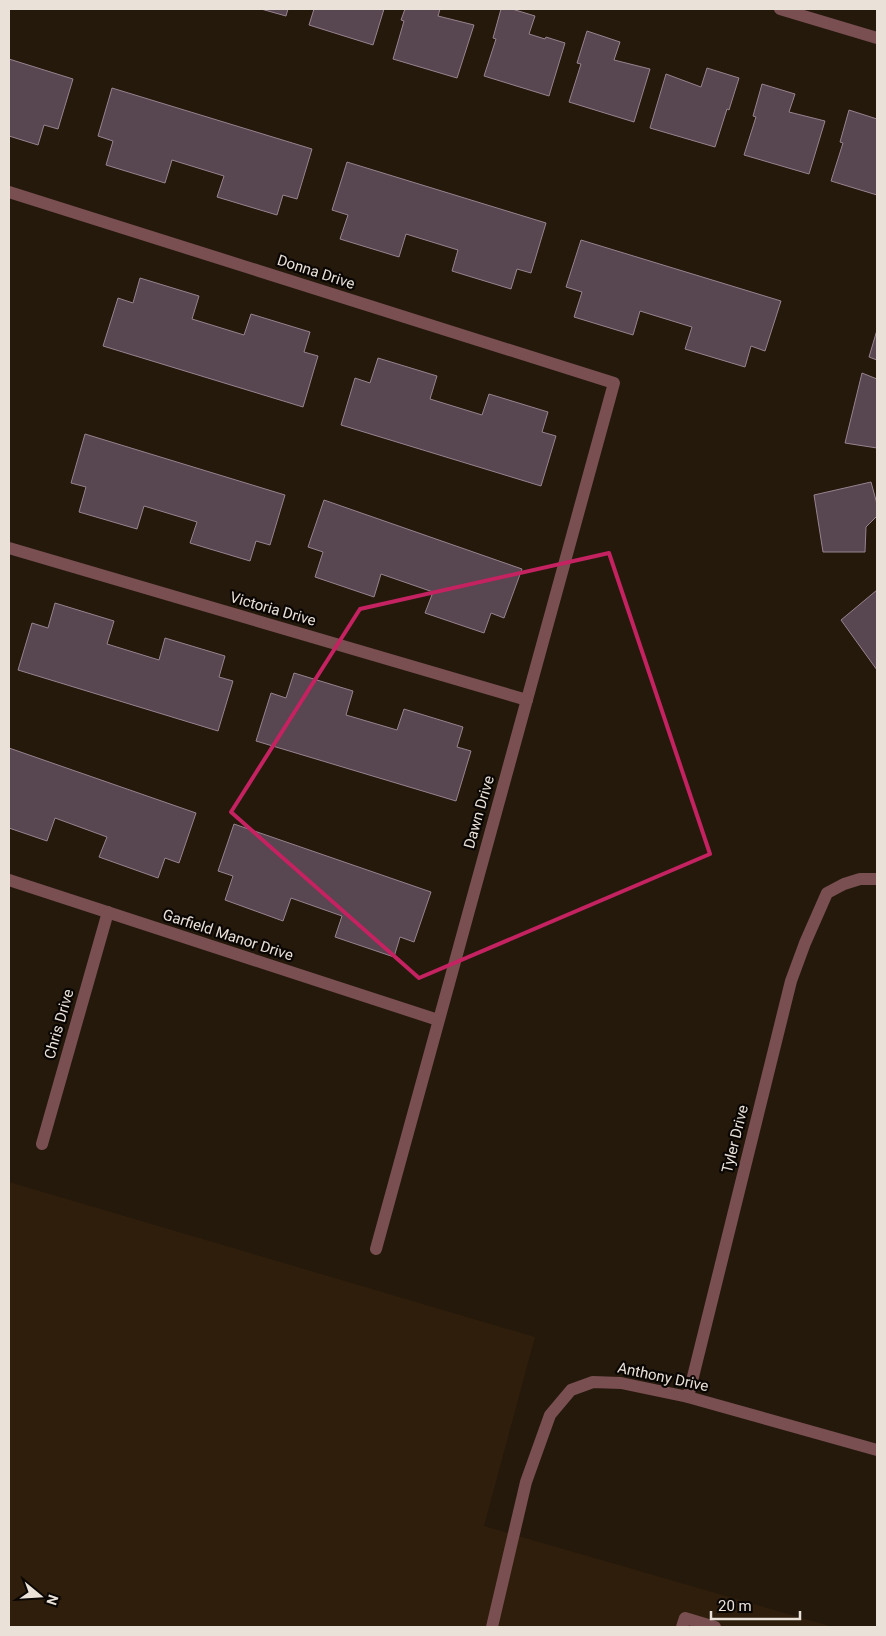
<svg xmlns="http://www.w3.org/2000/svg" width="886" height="1636" font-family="Roboto,sans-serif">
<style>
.built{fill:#2e1e0b}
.building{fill:#584651;stroke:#97838f}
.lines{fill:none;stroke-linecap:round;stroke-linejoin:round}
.minor{stroke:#794f51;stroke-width:12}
.marked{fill:none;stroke:#c42261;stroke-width:4;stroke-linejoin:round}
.labels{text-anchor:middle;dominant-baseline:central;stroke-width:4.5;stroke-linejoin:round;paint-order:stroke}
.street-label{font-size:15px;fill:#eae1d9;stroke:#0a0603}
</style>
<rect width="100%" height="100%" fill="#25190c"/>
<polygon class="built" points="9,1182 535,1337 484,1526 833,1627 9,1627"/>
<g class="building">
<polygon points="261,9 288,9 286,16"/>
<polygon points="314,9 384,9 373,45 309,25"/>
<polygon points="405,9 440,9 438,16 474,25 457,78 393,59 404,21 401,20"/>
<polygon points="501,9 512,9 535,16 529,34 545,39 546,37 565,43 549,96 484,76 496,39 493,38"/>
<polygon points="587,31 620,42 614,60 650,69 634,122 569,102 581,64 577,63"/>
<polygon points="9,59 73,79 58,129 44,125 38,145 9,136"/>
<polygon points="707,68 739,78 729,110 727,109 715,147 650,128 666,74 701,87"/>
<polygon points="762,84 795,94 789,112 825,121 809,174 744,155 756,117 753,116"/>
<polygon points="112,88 312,149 297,199 283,195 277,215 217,197 224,176 172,160 165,183 106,165 113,141 98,136"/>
<polygon points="849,110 877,119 877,195 831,181 843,143 840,142"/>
<polygon points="347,162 546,223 531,273 517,269 511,289 452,271 458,250 406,234 399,257 340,239 348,215 332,210"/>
<polygon points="581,240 781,301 765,351 751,346 745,367 685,349 692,327 640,311 633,335 574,317 582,292 566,287"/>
<polygon points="140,278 199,296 192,319 244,335 251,314 310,332 304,352 318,356 303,407 103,346 118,298 133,303"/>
<polygon points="877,330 877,360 869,357"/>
<polygon points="378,358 437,376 430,399 482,415 489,394 548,412 542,432 556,436 541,486 341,425 355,378 370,383"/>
<polygon points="862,373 877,379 877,448 845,443"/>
<polygon points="85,434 285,495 270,545 256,541 250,561 190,543 197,522 144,506 137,529 79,512 86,487 71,483"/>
<polygon points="871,482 877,504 877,516 866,527 865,552 823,552 814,495"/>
<polygon points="324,500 522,569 504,618 491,613 484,633 425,613 433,592 381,574 374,597 315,577 323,552 308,547"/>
<polygon points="877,590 877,670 841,620"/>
<polygon points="55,603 114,621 107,644 159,660 165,638 225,656 219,677 233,681 218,731 18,670 32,623 48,628"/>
<polygon points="294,673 353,691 346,715 397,730 404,709 463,727 457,747 471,751 456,801 256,741 271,693 286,698"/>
<polygon points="9,748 196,813 179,863 165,858 158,878 99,857 107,837 55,818 47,841 9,828"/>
<polygon points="234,824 431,892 414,942 400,937 394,957 335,937 342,916 291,898 283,921 225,900 233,876 218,871"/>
</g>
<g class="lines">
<g class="minor">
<polyline points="780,9 877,38"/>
<polyline points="9,192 614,383 376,1249"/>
<polyline points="9,548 527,700"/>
<polyline points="9,880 438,1020"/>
<polyline points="42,1144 108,912"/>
<polyline points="688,1397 791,981 805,943 827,893 844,884 860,879 877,879"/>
<polyline points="492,1627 526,1482 550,1415 571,1390 593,1382 621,1383 688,1397 877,1450"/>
<polyline points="682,1627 685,1618 715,1627"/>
</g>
</g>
<path class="marked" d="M609 553 710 854 419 978 231 812 360 609Z"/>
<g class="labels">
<g class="street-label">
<text transform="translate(316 272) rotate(18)">Donna Drive</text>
<text transform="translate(273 609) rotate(16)">Victoria Drive</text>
<text transform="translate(479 812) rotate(-74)">Dawn Drive</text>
<text transform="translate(228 935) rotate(18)">Garfield Manor Drive</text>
<text transform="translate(59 1024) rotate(-74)">Chris Drive</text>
<text transform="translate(735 1139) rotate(-76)">Tyler Drive</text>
<text transform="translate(663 1377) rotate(12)">Anthony Drive</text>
</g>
</g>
<rect width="886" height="1636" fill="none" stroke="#eae1d9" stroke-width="20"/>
<g transform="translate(40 1596) rotate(108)" stroke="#0a0603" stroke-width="4" paint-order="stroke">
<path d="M0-4L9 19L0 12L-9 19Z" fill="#eae1d9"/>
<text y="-8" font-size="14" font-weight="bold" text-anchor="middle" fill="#eae1d9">N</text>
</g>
<path d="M711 1611v8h89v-8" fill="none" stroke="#eae1d9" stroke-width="2.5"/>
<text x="718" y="1611" font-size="15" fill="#eae1d9" stroke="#0a0603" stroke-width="4" paint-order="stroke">20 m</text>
</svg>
